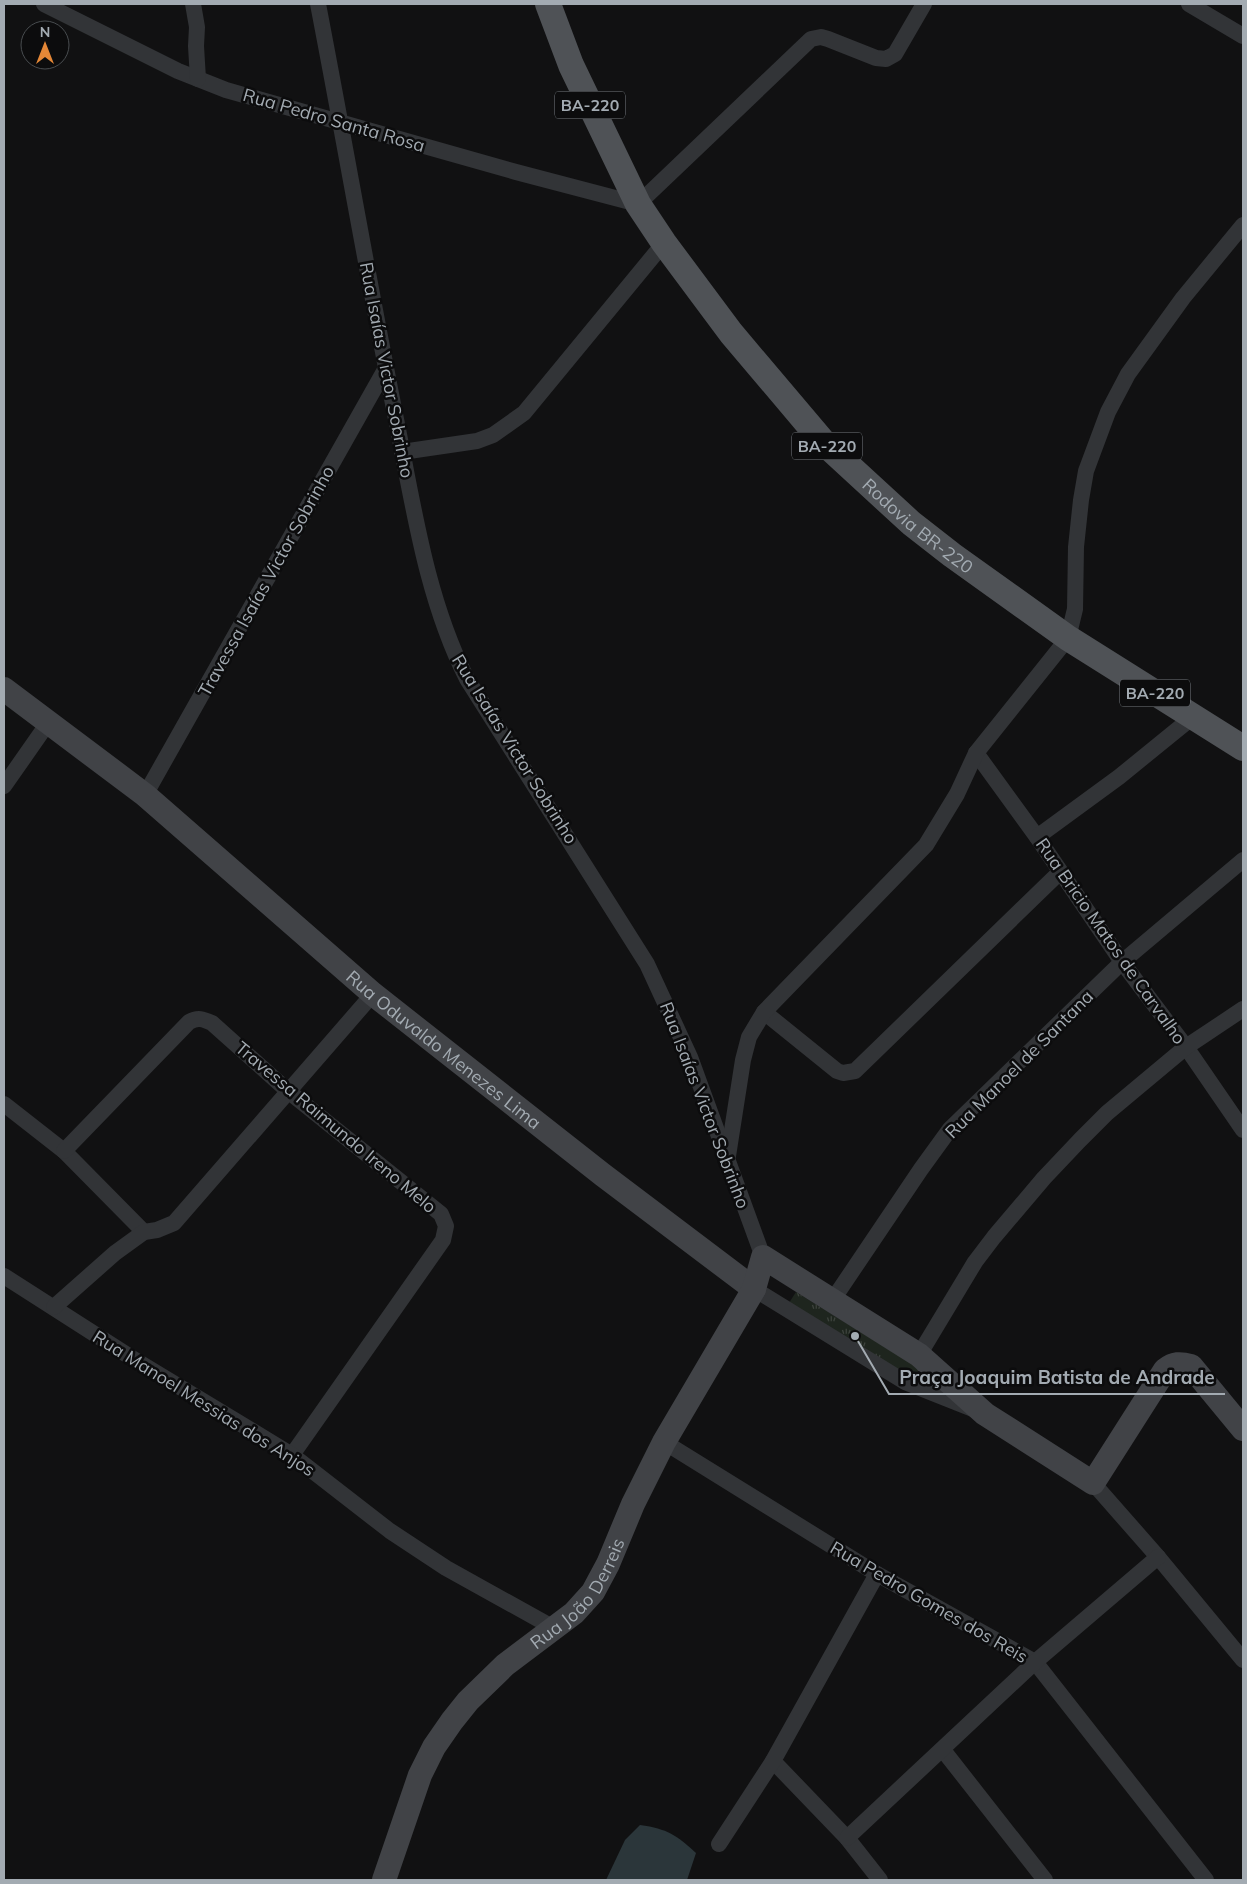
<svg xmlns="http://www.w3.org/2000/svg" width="1247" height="1884" font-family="Mulish,sans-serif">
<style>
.park{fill:url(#park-tufts)}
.water{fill:#2b363a}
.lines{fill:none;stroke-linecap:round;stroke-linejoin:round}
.street{stroke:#323437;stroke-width:16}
.secondary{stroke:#414347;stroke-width:24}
.primary{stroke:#4f5256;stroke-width:26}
.labels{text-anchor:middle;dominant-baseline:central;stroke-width:5;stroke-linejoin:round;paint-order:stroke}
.shield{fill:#0c0c0d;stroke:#767b80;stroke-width:1}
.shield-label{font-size:16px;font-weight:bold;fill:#a3abb2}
.street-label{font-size:18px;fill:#a3abb2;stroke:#0c0c0d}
.leader{fill:none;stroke:#a3abb2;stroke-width:2}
.callout-dot{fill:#a3abb2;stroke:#0c0c0d;stroke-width:2}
.callout-label{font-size:19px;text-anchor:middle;font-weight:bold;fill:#a3abb2;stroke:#0c0c0d;stroke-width:5;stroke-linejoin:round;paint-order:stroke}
</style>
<defs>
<pattern id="park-tufts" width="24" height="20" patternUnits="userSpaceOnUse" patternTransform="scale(1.25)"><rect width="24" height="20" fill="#1e251e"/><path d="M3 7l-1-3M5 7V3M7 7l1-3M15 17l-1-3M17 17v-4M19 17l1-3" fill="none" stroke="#3c423c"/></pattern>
</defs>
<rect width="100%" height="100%" fill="#111112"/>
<polygon class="park" points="796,1292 920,1369 913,1379 789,1303"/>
<path class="water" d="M640 1825C668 1829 676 1835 696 1853L687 1880H606L625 1840Z"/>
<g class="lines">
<g class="street">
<polyline points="44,4 178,71 226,90 516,172 638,204 811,39 821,37 828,39 876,58 886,59 895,54 924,4"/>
<polyline points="193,4 197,27 196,46 198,79"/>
<path d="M318 4C345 144 369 284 397 424 414 510 427 600 467 679L647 964 690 1057 763 1257"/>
<polyline points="1189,4 1243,36"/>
<polyline points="402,452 477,441 493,435 524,413 664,243"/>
<polyline points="976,753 1037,837 1122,962 1186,1047 1243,1130"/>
<polyline points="4,786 48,723"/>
<polyline points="145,795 386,368"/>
<polyline points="1037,837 1119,777 1194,716"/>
<polyline points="764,1012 837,1071 843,1073 855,1071 1060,872"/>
<polyline points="4,1104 64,1151 144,1232"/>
<path d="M64 1151 189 1022C198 1017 203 1019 212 1023L288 1091 441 1214 446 1226 443 1240 292 1455"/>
<polyline points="728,1156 743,1060 749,1037 764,1012 926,845 957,794 976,753 1068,638 1075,609 1076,547 1081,500 1086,471 1108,412 1128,374 1183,298 1243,225"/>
<polyline points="4,1276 132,1358 292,1455 390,1531 446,1568 554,1628"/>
<polyline points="754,1289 905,1382 973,1409"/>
<polyline points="832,1301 921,1169 950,1129 1122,962 1243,860"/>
<polyline points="54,1307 115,1253 144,1232 157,1230 174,1223 373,994"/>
<polyline points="919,1355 975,1262 994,1237 1044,1178 1080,1140 1107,1113 1186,1047 1243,1009"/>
<polyline points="664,1442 877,1574 1035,1662 1206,1880"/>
<polyline points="1093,1483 1158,1557 1243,1660"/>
<polyline points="943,1750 1045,1880"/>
<polyline points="773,1761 847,1838 880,1880"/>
<polyline points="847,1838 1035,1662 1158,1557"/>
<polyline points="719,1844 773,1761 877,1574"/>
</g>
<g class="secondary">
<path id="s1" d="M4 689 145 795 373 994 603 1175 754 1289"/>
<path id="s2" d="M384 1880 420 1775 434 1747 452 1721 468 1701 505 1665 574 1613 593 1592 608 1564 633 1504 664 1442 754 1289 763 1257 919 1355 985 1414 1093 1483 1165 1370C1174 1363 1180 1363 1191 1366L1243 1429"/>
</g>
<path class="primary" id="s3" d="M548 4 571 65 638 204 664 243 731 333 824 443 911 523 952 555 1068 638 1243 748"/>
</g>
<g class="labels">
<g class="shield">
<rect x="555" y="91.5" width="70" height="27" rx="4"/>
<rect x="792" y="432.5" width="70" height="27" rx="4"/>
<rect x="1120" y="679.5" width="70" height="27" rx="4"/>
</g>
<g class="shield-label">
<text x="590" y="105">BA-220</text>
<text x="827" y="446">BA-220</text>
<text x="1155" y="693">BA-220</text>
</g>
<g class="street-label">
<text transform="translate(334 120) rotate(16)">Rua Pedro Santa Rosa</text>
<text transform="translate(387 370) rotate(79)">Rua Isaías Victor Sobrinho</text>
<text stroke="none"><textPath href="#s3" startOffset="648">Rodovia BR-220</textPath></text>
<text transform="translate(266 581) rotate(-61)">Travessa Isaías Victor Sobrinho</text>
<text transform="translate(515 749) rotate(58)">Rua Isaías Victor Sobrinho</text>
<text transform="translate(1111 941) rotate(55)">Rua Bricio Matos de Carvalho</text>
<text stroke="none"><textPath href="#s1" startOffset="569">Rua Oduvaldo Menezes Lima</textPath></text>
<text transform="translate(1019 1064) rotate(-45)">Rua Manoel de Santana</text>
<text transform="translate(705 1105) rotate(69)">Rua Isaías Victor Sobrinho</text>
<text transform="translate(336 1127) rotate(40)">Travessa Raimundo Ireno Melo</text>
<text transform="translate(204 1403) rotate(32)">Rua Manoel Messias dos Anjos</text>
<text stroke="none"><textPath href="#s2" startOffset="355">Rua João Derreis</textPath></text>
<text transform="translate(929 1602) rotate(30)">Rua Pedro Gomes dos Reis</text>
</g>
</g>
<path class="leader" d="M855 1336L889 1394H1225"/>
<circle class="callout-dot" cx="855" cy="1336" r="5"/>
<g class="callout-label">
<text x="1057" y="1384">Praça Joaquim Batista de Andrade</text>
</g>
<rect width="1247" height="1884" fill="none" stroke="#a3abb2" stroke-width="10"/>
<g transform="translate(45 45)"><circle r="24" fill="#0c0c0d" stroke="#484c4f"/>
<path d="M0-4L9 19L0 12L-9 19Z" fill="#e48737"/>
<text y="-8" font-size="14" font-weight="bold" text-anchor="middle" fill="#a3abb2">N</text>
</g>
</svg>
